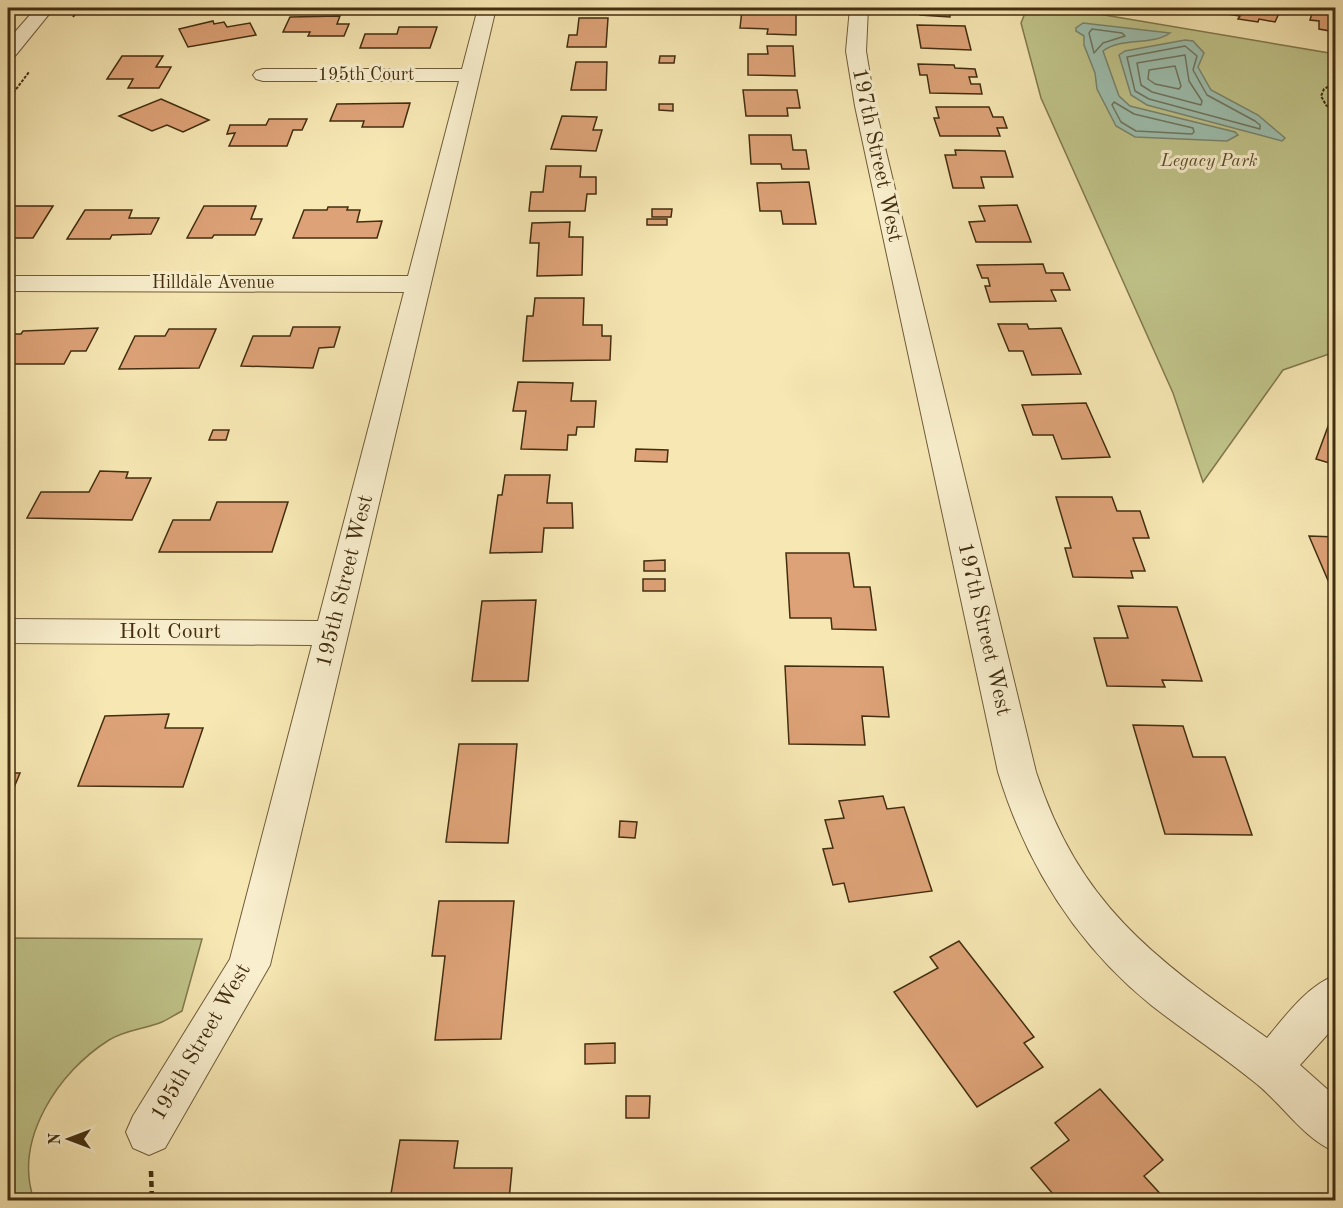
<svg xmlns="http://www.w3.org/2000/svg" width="1343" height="1208" font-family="'Old Standard TT',serif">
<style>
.green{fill:#c0c48a;stroke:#82794d;stroke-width:1.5}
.water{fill:#9dbfaf;stroke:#79856f;stroke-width:1.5}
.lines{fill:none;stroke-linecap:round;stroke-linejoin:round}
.shore{stroke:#707660;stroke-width:1.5}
.building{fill:#dda277;stroke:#432e10;stroke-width:1.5}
.minor-casing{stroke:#705c39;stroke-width:2}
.path-far1{stroke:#432e10;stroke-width:2;stroke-dasharray:3 1.5;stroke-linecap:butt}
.path{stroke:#432e10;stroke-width:4.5;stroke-dasharray:6 4;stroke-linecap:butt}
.minor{fill:#f9efce;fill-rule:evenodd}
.labels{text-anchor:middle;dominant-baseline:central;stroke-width:6;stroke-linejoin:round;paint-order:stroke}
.far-street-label{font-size:18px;fill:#432e10;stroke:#f9efce}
.far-park-label{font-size:18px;font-style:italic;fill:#5c4c28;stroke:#f9efce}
.street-label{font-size:22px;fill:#432e10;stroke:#f9efce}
</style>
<rect width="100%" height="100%" fill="#f6e7b3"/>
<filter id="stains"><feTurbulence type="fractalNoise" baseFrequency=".00333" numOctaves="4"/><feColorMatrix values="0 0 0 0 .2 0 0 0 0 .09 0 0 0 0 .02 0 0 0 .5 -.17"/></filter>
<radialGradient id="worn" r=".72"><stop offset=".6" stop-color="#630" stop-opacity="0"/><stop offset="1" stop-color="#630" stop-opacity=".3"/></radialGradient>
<g class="green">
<polygon points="1027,8 1063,8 1335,54 1335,352 1283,370 1203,482 1173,393 1041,98 1021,23"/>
<path d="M8 938 202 939 182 1011C176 1014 169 1019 162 1022 145 1029 125 1030 109 1040 58 1072 13 1140 34 1200H8Z"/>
</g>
<g class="water">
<path d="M1083 23 1170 33C1152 46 1121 37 1103 51L1119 96 1130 106 1235 132 1238 135 1227 141 1135 137 1116 126 1097 89 1095 73 1084 45V36L1076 31V28Z"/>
<polygon points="1185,40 1193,41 1204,53 1198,67 1211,90 1258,115 1285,138 1282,141 1147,105 1131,95 1119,55 1125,51"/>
</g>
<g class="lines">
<g class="shore">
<polygon points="1092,29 1122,33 1125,36 1103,43 1094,53 1089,33"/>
<polygon points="1185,46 1197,56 1193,70 1207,95 1255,121 1260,125 1260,129 1149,99 1135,91 1127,57"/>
<polygon points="1185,55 1189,81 1202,101 1201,105 1152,92 1141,85 1137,63"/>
<polygon points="1175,66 1181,86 1179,89 1155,84 1148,79 1149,70"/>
<polygon points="1114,102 1134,114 1193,128 1194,132 1192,134 1136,131 1121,122 1112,105"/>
</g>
</g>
<g class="building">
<polygon points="921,8 976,8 976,12 950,10 950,17 920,15"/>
<polygon points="1222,8 1289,8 1288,10 1281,9 1275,22 1259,19 1258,22 1238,19 1240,16 1220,13"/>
<polygon points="742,10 796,12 796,35 767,34 768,29 740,28"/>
<polygon points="1313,10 1336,13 1336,32 1319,29 1319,21 1310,20"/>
<polygon points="340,16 337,24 349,24 344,36 308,36 310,32 283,32 290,17"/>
<polygon points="579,18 608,18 606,47 567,47 569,35 577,35"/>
<polygon points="213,21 214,24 224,22 227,27 250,23 256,35 188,47 179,29"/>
<polygon points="917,25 965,26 971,50 921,48"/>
<polygon points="399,27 437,27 430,48 360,48 365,34 397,34"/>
<polygon points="767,46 793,46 795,76 748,75 748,54 768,54"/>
<polygon points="122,56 163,56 156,67 171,67 159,88 128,88 133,79 107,79"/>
<polygon points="660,56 675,56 674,63 659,63"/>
<polygon points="576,62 607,62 606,90 571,90"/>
<polygon points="918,64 954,65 955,68 975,69 977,77 969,77 971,84 980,84 982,94 930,93 927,75 920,75"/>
<polygon points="743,90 797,90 800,108 787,108 788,116 746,116"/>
<polygon points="161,99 209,120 183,132 167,125 152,131 119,116"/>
<polygon points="410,103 403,127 362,127 364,121 330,121 337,104"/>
<polygon points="659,104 673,104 673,111 659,110"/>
<polygon points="936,107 989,107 993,117 1003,117 1007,128 997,128 1000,136 940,136 934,118 939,118"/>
<polygon points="562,116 597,117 593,130 602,130 596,151 551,149"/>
<polygon points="269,119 307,119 302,130 293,130 287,146 229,146 235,133 227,134 230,125 266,125"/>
<polygon points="749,135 791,135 793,150 806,150 809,169 782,169 781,164 751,164"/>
<polygon points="955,150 1005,151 1013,177 981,177 984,188 953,188 945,155 956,155"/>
<polygon points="546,166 581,166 580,177 596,177 596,194 587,194 585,211 529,211 531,192 543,192"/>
<polygon points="809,182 816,224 783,224 781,211 760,211 757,183"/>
<polygon points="1017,205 1031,242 976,242 969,222 985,221 979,206"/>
<polygon points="8,206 53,206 33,238 8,238"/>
<polygon points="204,206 256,206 251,219 262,219 255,235 214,235 212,238 187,238"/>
<polygon points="328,207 348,207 347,210 360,210 357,222 382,221 377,238 293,238 304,210 327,210"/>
<polygon points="652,209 672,209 671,217 652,217"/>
<polygon points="85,210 132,210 129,218 159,218 151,234 112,235 110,239 67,239"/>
<rect x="647" y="219" width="20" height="6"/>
<polygon points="570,222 569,237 583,237 582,275 537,276 539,243 530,243 532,223"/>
<polygon points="1043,264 1046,273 1063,273 1070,290 1051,290 1056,301 990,302 985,286 990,286 988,278 982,278 977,265"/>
<polygon points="535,298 584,298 583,325 602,325 602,336 611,336 610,360 523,361 527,316 533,316"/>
<polygon points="998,324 1027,324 1029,329 1061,328 1081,374 1032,375 1023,351 1009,351"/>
<polygon points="293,327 340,327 334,347 319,348 313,368 241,366 253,336 290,336"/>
<polygon points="98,328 86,351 71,351 64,364 8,364 8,334 21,334 23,331"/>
<polygon points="169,329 216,329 199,368 119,369 135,336 165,336"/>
<polygon points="518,382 573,383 571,401 596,401 594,427 577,427 576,435 568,435 567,450 521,449 526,411 513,411"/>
<polygon points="1086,403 1110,457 1062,459 1053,435 1033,435 1022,405"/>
<polygon points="1330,421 1336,423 1336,465 1316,459"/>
<polygon points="213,430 229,430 226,440 209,440"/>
<polygon points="636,449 668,450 667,462 635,461"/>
<polygon points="100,471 128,472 126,478 151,478 132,520 27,518 41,492 89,492"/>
<polygon points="505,475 550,475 547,503 572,503 573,528 544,528 542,552 490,553 498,495 502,495"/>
<polygon points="1056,497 1112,497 1117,511 1140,511 1149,538 1133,538 1145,571 1131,571 1133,578 1073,577 1065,548 1071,548"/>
<polygon points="217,502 288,502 272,552 159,552 173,520 210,520"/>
<polygon points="1309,536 1336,537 1336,599"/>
<polygon points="786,553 849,553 854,587 870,587 876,630 832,629 831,618 790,618"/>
<polygon points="665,560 665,571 644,571 644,561"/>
<rect x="643" y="579" width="22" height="12"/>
<polygon points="536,600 528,681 472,681 482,601"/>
<polygon points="1118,606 1177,607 1202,681 1162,680 1165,687 1107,686 1094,638 1128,638"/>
<polygon points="785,666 883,667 889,717 862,716 865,745 789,744"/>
<polygon points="169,714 165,728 203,728 183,787 78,786 105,716"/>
<polygon points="1133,725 1183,726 1193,757 1225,757 1252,835 1165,834"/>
<polygon points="459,744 517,744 508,843 446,842"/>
<polygon points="8,773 20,773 8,802"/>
<polygon points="883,796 887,809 904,807 932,891 849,902 844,883 833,885 823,849 833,848 825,820 844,818 839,801"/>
<polygon points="620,821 637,822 635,838 619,837"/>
<polygon points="439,901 514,901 501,1039 435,1040 445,956 432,956"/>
<polygon points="959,941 1034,1037 1024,1043 1043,1067 977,1107 894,992 938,968 930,957"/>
<polygon points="615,1043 615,1063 585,1064 585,1044"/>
<polygon points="1100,1089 1163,1160 1144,1176 1166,1200 1058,1200 1031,1168 1069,1140 1055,1123"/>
<polygon points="626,1096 650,1096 649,1118 626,1118"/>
<polygon points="400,1140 458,1141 454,1168 512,1168 509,1200 390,1200"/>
</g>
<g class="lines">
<g class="minor-casing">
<g id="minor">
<polygon points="36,8 54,8 15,56 8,58 8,40"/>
<polygon points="478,8 496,8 270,965 165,1148 149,1155 133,1148 126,1132 133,1116 230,959 312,645 8,643 8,619 318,621 404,292 8,291 8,276 408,276 459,81 263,81 256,79 253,75 256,71 263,69 462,69"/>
<path d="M850 8H868L866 51 875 106 1036 772C1080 907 1156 959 1267 1038 1286 1015 1307 986 1336 975V1025L1300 1065 1336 1097V1152C1302 1138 1282 1103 1253 1081 1220 1054 1184 1031 1151 1005 1076 944 1026 864 998 772L855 106 846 51Z"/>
</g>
</g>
<g class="path-far1">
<polyline points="73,17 80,8"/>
<polyline points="1336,82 1324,89 1321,96 1326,105 1336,114"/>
<polyline points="8,100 29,72"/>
</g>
<polyline class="path" points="151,1171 152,1200"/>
<use href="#minor" class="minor"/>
</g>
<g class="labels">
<g class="far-street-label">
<text x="366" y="75">195th Court</text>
<text x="213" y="283">Hilldale Avenue</text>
</g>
<g class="far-park-label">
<text x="1209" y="161">Legacy Park</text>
</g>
<g class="street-label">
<text transform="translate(877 155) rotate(78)">197th Street West</text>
<text transform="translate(345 581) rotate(-76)">195th Street West</text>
<text transform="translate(984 629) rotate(77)">197th Street West</text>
<text x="170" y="632">Holt Court</text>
<text transform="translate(201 1042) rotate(-60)">195th Street West</text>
</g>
</g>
<rect width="1343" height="1208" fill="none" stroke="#f6e7b3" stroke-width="30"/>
<rect x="9" y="9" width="1325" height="1190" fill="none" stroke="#432e10" stroke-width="3"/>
<rect x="15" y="15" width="1313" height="1178" fill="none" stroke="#432e10" stroke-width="1.5"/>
<g transform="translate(69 1139) rotate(270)" stroke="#f9efce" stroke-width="4.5" paint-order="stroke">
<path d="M0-4.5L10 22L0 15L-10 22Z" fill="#432e10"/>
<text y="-9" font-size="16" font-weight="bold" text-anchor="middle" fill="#432e10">N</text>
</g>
<rect width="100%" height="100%" filter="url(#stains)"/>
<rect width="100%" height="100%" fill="url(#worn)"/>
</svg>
